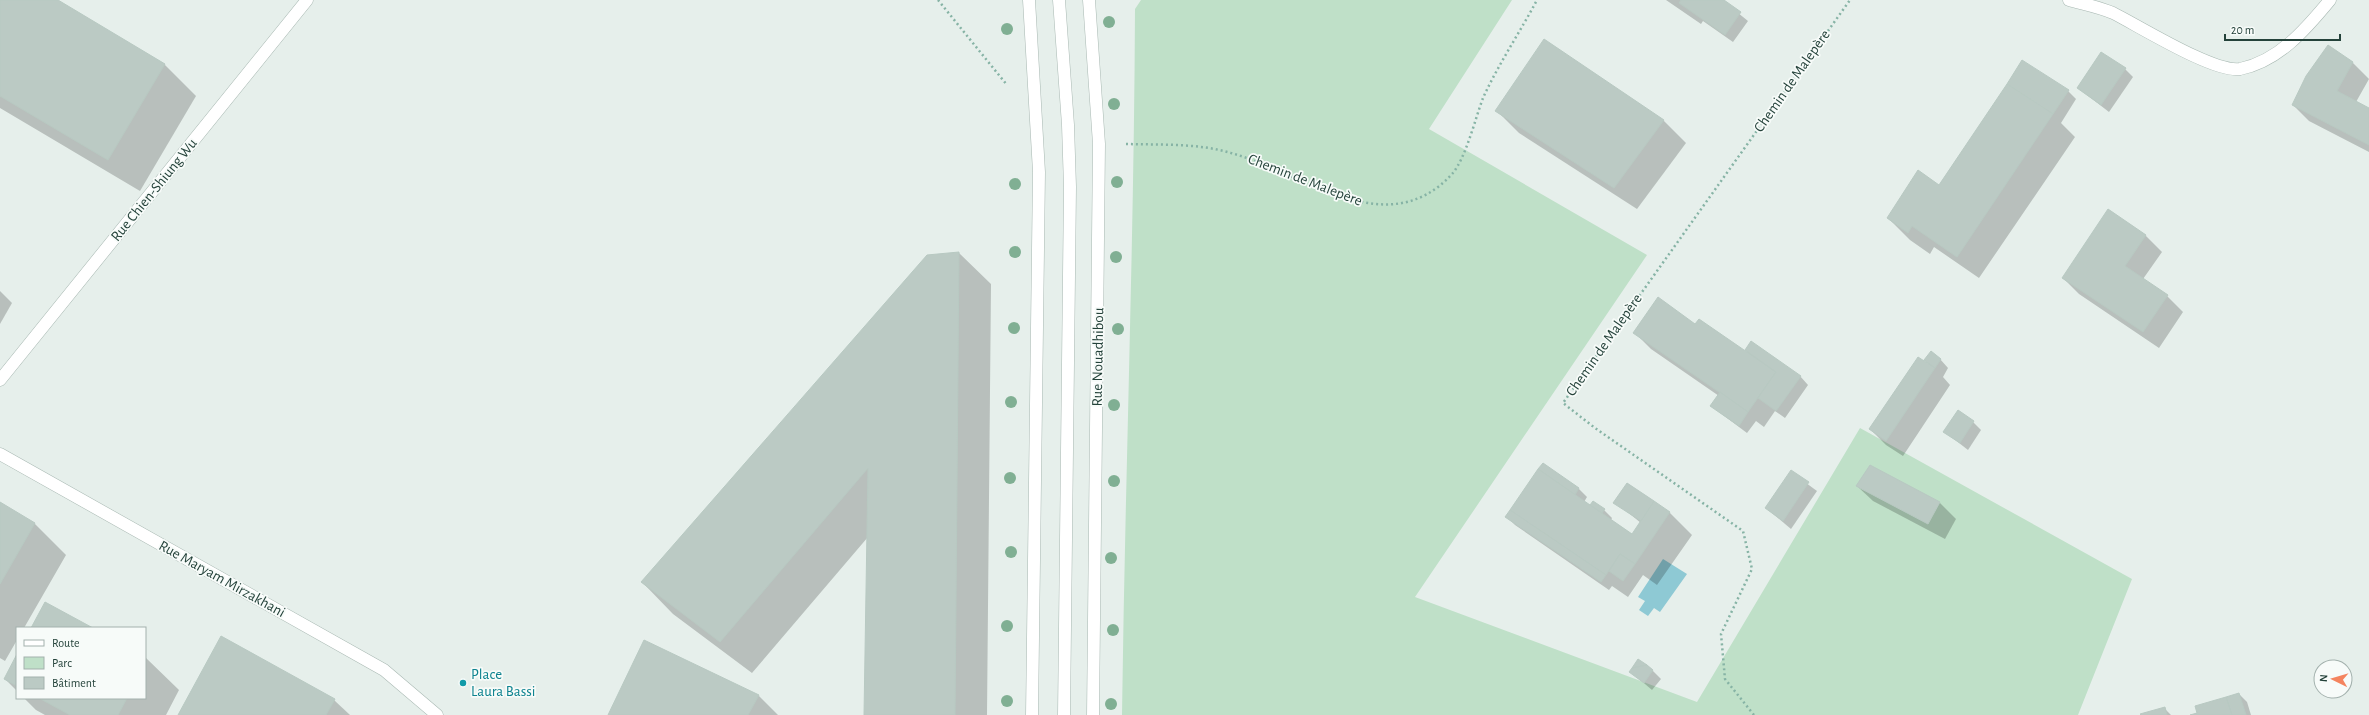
<svg xmlns="http://www.w3.org/2000/svg" width="2369" height="715" font-family="'Alegreya Sans',sans-serif">
<style>
.green{fill:#bfe0c8}
.water{fill:#8ec9d4}
.shadow{fill:#0003}
.building{fill:#bbcac4;stroke:#b8c9c2}
.lines{fill:none;stroke-linecap:round;stroke-linejoin:round}
.minor-casing{stroke:#a8b8b2;stroke-width:13}
.path{stroke:#86b3a5;stroke-width:2.5;stroke-dasharray:2 3;stroke-linecap:butt}
.minor{stroke:#fff;stroke-width:12}
.tree{fill:#80af93}
.culture-dot{fill:#0f9aa8;stroke:#f7fbf9;stroke-width:1.5}
.labels{text-anchor:middle;dominant-baseline:central;stroke-width:3.5;stroke-linejoin:round;paint-order:stroke}
.street-label{font-size:15px;fill:#24423a;stroke:#f7fbf9}
.culture-label{font-size:15px;fill:#0d838f;stroke:#f7fbf9;text-anchor:start}
</style>
<rect width="100%" height="100%" fill="#e6efeb"/>
<path class="green" d="M1141 0H1512L1429 129 1647 255 1415 597 1697 702 1860 428 2132 579 2078 715H1122C1125 480 1134 244 1135 9Z"/>
<polygon class="water" points="1663,559 1687,574 1660,612 1654,608 1648,616 1639,610 1645,601 1638,597"/>
<g class="shadow">
<polygon points="0,0 56,0 164,64 196,96 140,191 0,108"/>
<polygon points="1666,0 1722,0 1748,21 1733,42 1703,21 1701,24"/>
<polygon points="2328,47 2353,63 2369,79 2356,102 2369,109 2369,152 2309,121 2293,105"/>
<polygon points="2125,69 2133,77 2109,112 2078,88"/>
<polygon points="2068,91 2076,99 2061,123 2075,137 1979,278 1934,247 1930,254 1910,240 1888,218 1940,186"/>
<polygon points="1497,111 1664,121 1686,143 1637,209 1519,133"/>
<polygon points="2108,211 2146,236 2162,252 2143,279 2167,296 2183,312 2159,348 2079,294 2063,278"/>
<polygon points="959,253 991,284 987,715 866,715 868,537 752,673 673,614 642,582 927,256"/>
<polygon points="0,291 12,303 0,324"/>
<polygon points="1695,325 1749,354 1746,350 1800,376 1808,385 1785,418 1775,411 1764,427 1756,421 1747,433 1711,406 1719,396 1651,349 1635,333"/>
<polygon points="1940,359 1948,368 1943,377 1950,385 1903,456 1886,445 1870,429 1929,364 1925,360"/>
<polygon points="1973,422 1981,430 1968,450 1945,432"/>
<polygon points="1543,464 1579,489 1587,497 1584,502 1591,506 1593,503 1604,510 1612,518 1611,520 1633,535 1641,523 1615,502 1628,484 1670,513 1692,535 1657,585 1643,575 1628,597 1612,586 1609,590 1515,525 1507,517"/>
<polygon points="1870,466 1940,503 1956,519 1945,539 1873,501 1857,486"/>
<polygon points="1791,472 1817,491 1791,529 1766,508"/>
<polygon points="0,504 35,524 66,555 24,628 17,628 17,640 5,661 0,658"/>
<polygon points="644,641 759,696 778,715 609,715"/>
<polygon points="17,656 17,691 5,679"/>
<polygon points="145,657 179,690 166,715 45,715 36,710 24,698 145,698"/>
<polygon points="1653,671 1661,679 1652,690 1631,672"/>
<polygon points="2239,694 2247,702 2251,715 2193,715"/>
<polygon points="334,700 350,715 179,715"/>
<polygon points="2164,708 2171,715 2142,715"/>
</g>
<g class="building">
<polygon points="0,0 58,0 165,64 108,160 0,96"/>
<polygon points="1681,0 1724,0 1741,12 1725,35 1679,3"/>
<polygon points="1544,39 1664,120 1614,188 1495,111"/>
<polygon points="2328,45 2353,62 2337,91 2369,108 2369,145 2292,105 2306,76"/>
<polygon points="2101,52 2126,68 2101,105 2077,88"/>
<polygon points="2022,60 2069,90 2053,114 2007,84"/>
<polygon points="2007,84 2053,114 1957,257 1912,226 1908,233 1887,218 1918,170 1939,185"/>
<polygon points="2108,209 2146,235 2125,266 2168,295 2143,332 2062,278"/>
<polygon points="959,252 955,715 864,715 868,468 720,642 641,582 927,255"/>
<polygon points="1658,297 1695,324 1699,319 1776,372 1748,412 1633,333"/>
<polygon points="1751,341 1801,376 1776,411 1758,398 1776,372 1745,350"/>
<polygon points="1931,351 1941,359 1935,368 1924,360"/>
<polygon points="1918,357 1935,368 1886,441 1869,429"/>
<polygon points="1720,392 1748,412 1739,426 1710,406"/>
<polygon points="1958,410 1974,421 1960,443 1943,432"/>
<polygon points="1543,463 1579,488 1575,495 1538,469"/>
<polygon points="1870,465 1940,502 1928,524 1856,486"/>
<polygon points="1538,469 1632,534 1654,501 1670,512 1635,564 1620,554 1606,575 1510,510"/>
<polygon points="1791,470 1809,482 1783,521 1765,508"/>
<polygon points="1627,483 1654,501 1641,521 1613,503"/>
<polygon points="1593,501 1605,509 1602,513 1590,505"/>
<polygon points="0,502 35,523 0,584"/>
<polygon points="1510,510 1606,575 1601,582 1505,517"/>
<polygon points="1620,554 1635,564 1623,581 1609,571"/>
<polygon points="45,602 93,628 31,628"/>
<polygon points="221,636 335,699 326,715 178,715"/>
<polygon points="644,640 759,695 748,715 608,715"/>
<polygon points="17,654 17,686 4,679"/>
<polygon points="1638,659 1647,665 1632,668"/>
<polygon points="1647,665 1653,670 1644,683 1629,672 1632,668"/>
<polygon points="2239,693 2246,715 2232,715 2226,697"/>
<polygon points="2226,697 2232,715 2190,715 2197,713 2195,706"/>
<polygon points="39,698 127,698 118,715 70,715"/>
<polygon points="2165,707 2167,715 2141,715 2140,714"/>
</g>
<g class="lines">
<g class="minor-casing">
<g id="minor">
<polyline points="1029,0 1039,172 1032,715"/>
<polyline points="1059,0 1068,125 1070,187 1064,715"/>
<polyline points="1089,0 1099,144 1093,715"/>
<path d="M2069 0C2083 4 2099 7 2113 13 2139 26 2214 73 2240 69 2279 61 2306 29 2330 0"/>
<polyline points="0,380 307,0"/>
<polyline points="0,454 384,670 437,715"/>
</g>
</g>
<g class="path">
<polyline points="938,0 1007,85"/>
<path d="M1126 144C1161 145 1198 143 1231 153 1302 172 1387 245 1452 174 1466 158 1475 119 1483 98 1498 65 1520 32 1537 0"/>
<polyline points="1754,715 1725,679 1721,634 1752,569 1743,531 1595,428 1563,403 1850,0"/>
</g>
<use href="#minor" class="minor"/>
</g>
<g class="tree">
<circle cx="1109" cy="22" r="6"/>
<circle cx="1007" cy="29" r="6"/>
<circle cx="1114" cy="104" r="6"/>
<circle cx="1117" cy="182" r="6"/>
<circle cx="1015" cy="184" r="6"/>
<circle cx="1015" cy="252" r="6"/>
<circle cx="1116" cy="257" r="6"/>
<circle cx="1014" cy="328" r="6"/>
<circle cx="1118" cy="329" r="6"/>
<circle cx="1011" cy="402" r="6"/>
<circle cx="1114" cy="405" r="6"/>
<circle cx="1010" cy="478" r="6"/>
<circle cx="1114" cy="481" r="6"/>
<circle cx="1011" cy="552" r="6"/>
<circle cx="1111" cy="558" r="6"/>
<circle cx="1007" cy="626" r="6"/>
<circle cx="1113" cy="630" r="6"/>
<circle cx="1007" cy="701" r="6"/>
<circle cx="1111" cy="704" r="6"/>
</g>
<circle class="culture-dot" cx="463" cy="683" r="4"/>
<g class="labels">
<g class="street-label">
<text transform="translate(1792 81) rotate(-55)">Chemin de Malepère</text>
<text transform="translate(1305 180) rotate(21)">Chemin de Malepère</text>
<text transform="translate(154 190) rotate(-51)">Rue Chien-Shiung Wu</text>
<text transform="translate(1604 345) rotate(-55)">Chemin de Malepère</text>
<text transform="translate(1098 357) rotate(-89)">Rue Nouadhibou</text>
<text transform="translate(222 579) rotate(29)">Rue Maryam Mirzakhani</text>
</g>
<g class="culture-label">
<text x="471" y="674">Place<tspan x="471" dy="17">Laura Bassi</tspan></text>
</g>
</g>
<rect x="16" y="627" width="130" height="72" fill="#f7fbf9" stroke="#a3b1ad"/>
<rect x="24" y="640" width="20" height="6" fill="#ffffff" stroke="#a3b1ad"/>
<text x="52" y="647" font-size="12" fill="#24423a">Route</text>
<rect x="24" y="657" width="20" height="12" fill="#bfe0c8" stroke="#a3b1ad"/>
<text x="52" y="667" font-size="12" fill="#24423a">Parc</text>
<rect x="24" y="677" width="20" height="12" fill="#bbcac4" stroke="#a3b1ad"/>
<text x="52" y="687" font-size="12" fill="#24423a">Bâtiment</text>
<g transform="translate(2333 679) rotate(275)"><circle r="19" fill="#f7fbf9" stroke="#a3b1ad"/>
<path d="M0-3L7 15L0 10L-7 15Z" fill="#f4845f"/>
<text y="-6" font-size="11" font-weight="bold" text-anchor="middle" fill="#24423a">N</text>
</g>
<path d="M2225 34v6h115v-6" fill="none" stroke="#24423a" stroke-width="2"/>
<text x="2231" y="34" font-size="12" fill="#24423a" stroke="#f7fbf9" stroke-width="3" paint-order="stroke">20 m</text>
</svg>
